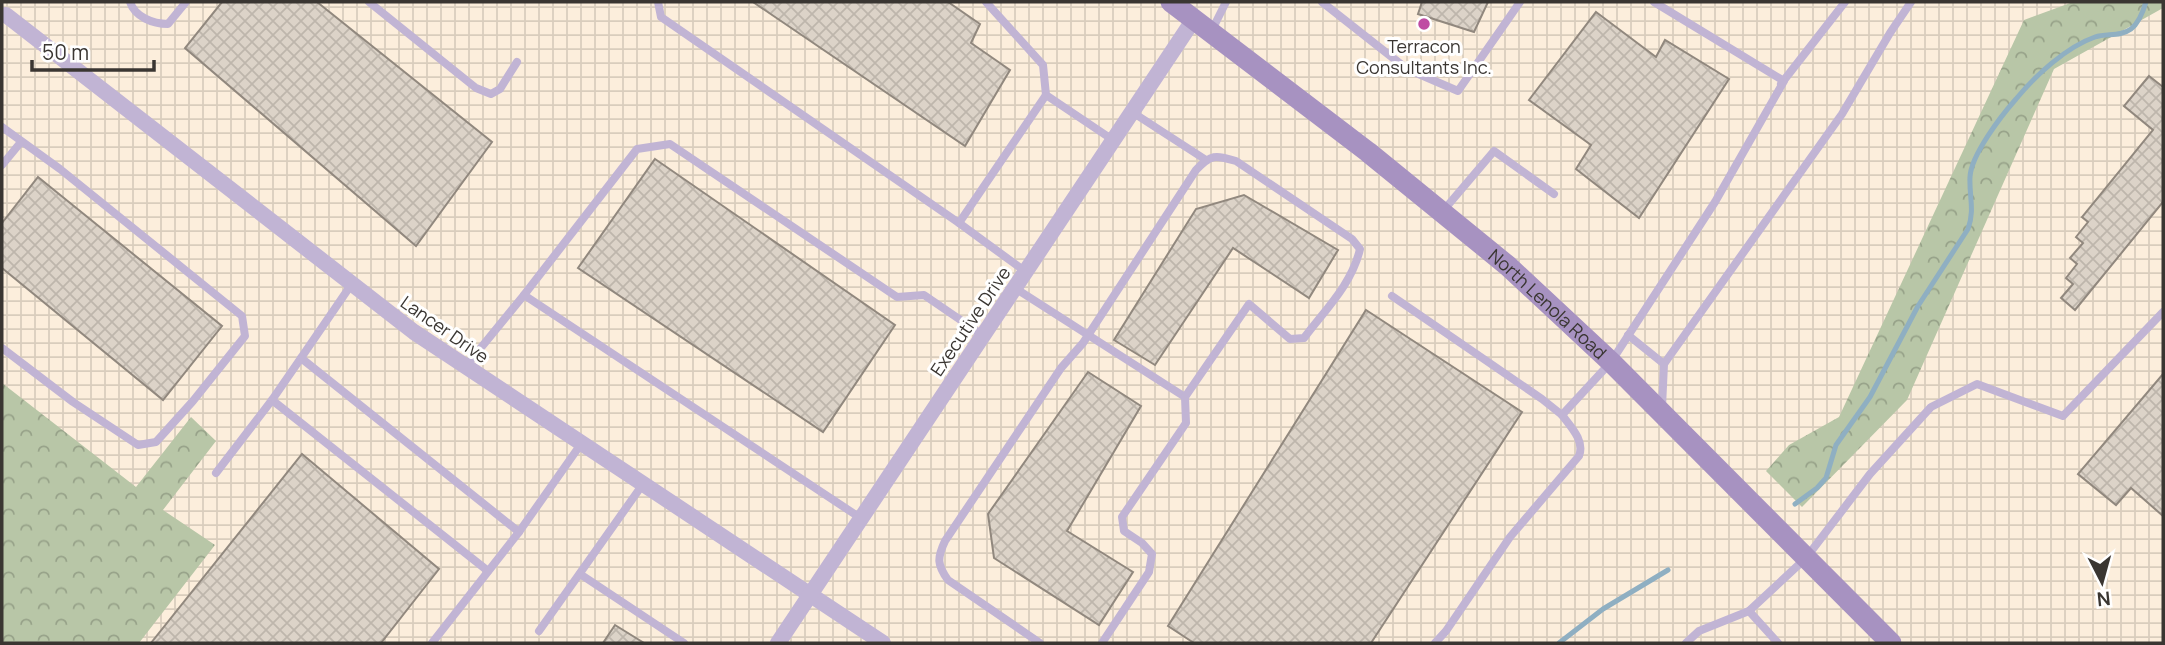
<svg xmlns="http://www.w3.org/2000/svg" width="2165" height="645" font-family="Manrope,sans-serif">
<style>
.industrial{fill:url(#industrial-grid)}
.forest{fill:url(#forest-crowns)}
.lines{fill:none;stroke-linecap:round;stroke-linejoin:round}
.stream{stroke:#8fafc2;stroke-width:5}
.building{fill:url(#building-cross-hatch);stroke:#91887e;stroke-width:2}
.lane{stroke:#c1b4d4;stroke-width:8}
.street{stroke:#c1b4d4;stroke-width:16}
.secondary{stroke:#a792c1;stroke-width:21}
.poi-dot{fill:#bf4ba3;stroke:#fff;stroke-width:2.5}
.labels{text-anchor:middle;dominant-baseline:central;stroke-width:6;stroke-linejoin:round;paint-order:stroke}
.poi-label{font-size:18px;fill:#3a3632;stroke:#fff}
.street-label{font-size:18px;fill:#3a3632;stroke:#fff}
</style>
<defs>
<pattern id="industrial-grid" width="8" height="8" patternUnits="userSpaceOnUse" patternTransform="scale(1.75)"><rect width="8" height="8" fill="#fceedc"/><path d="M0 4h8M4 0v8" fill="none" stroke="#d9cdbd"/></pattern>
<pattern id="forest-crowns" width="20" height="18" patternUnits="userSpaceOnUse" patternTransform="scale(1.75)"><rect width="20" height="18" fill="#b8c6a7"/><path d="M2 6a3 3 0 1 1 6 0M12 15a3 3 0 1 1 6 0" fill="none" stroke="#97a289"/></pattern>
<pattern id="building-cross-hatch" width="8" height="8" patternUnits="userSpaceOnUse" patternTransform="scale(1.75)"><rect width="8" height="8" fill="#dcd3c8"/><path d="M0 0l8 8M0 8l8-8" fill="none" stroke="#beb6ac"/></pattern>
</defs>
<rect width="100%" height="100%" fill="#fef6ed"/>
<rect class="industrial" x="2" y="2" width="2161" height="641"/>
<g class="forest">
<polygon points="2073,2 2163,2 2163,8 2054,69 1907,400 1802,507 1766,471 1789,445 1839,417 2024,20"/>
<polygon points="2,383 136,487 191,417 216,441 163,510 215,545 139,643 2,643"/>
</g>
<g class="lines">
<g class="stream">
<path d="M1795 504 1817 488 1826 478 1836 445 1870 397 1918 306 1968 229C1975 210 1969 196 1970 177 1971 155 2001 116 2016 99 2035 76 2066 47 2095 37 2107 33 2120 37 2131 29 2139 23 2143 12 2146 2"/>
<polyline points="1559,643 1603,609 1668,570"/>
</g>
</g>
<g class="building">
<polygon points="222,2 317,2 492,142 416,246 185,48"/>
<polygon points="753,2 948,2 980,24 971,43 1010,70 965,146"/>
<polygon points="1422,2 1488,2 1474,32 1418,14"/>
<polygon points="1596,12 1656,57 1665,40 1729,79 1639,218 1576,169 1591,145 1529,100"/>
<polygon points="2149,76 2163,87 2163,202 2075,310 2061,298 2073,284 2066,278 2077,264 2070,258 2083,243 2076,237 2088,222 2082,217 2153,130 2124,106"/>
<polygon points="655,159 895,325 823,432 578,268"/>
<polygon points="38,177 222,326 163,400 2,268 2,223"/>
<polygon points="1244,195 1338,250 1309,298 1233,248 1155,365 1114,340 1196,209"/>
<polygon points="1366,310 1522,412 1371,643 1194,643 1168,626"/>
<polygon points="1088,372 1141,406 1067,531 1133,572 1099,625 994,558 988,514"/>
<polygon points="2163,374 2163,516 2131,488 2116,505 2078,474"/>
<polygon points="302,454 439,569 381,643 151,643"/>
<polygon points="615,625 644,643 603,643"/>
</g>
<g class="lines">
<g class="lane">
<path d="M130 2C135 17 153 24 168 24L186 2"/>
<polyline points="369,2 476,88 491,94 500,89 517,62"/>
<polyline points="658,2 661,17 959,223 1026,272"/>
<polyline points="986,2 1043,65 1046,95 1113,140"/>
<polyline points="1322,2 1407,69 1458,91 1520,2"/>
<polyline points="1212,30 1226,2"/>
<polyline points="1781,84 1845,2"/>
<polyline points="1132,112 1206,160"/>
<polyline points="2,127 60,169 242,316 245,336 193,401 156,442 138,445 73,402 2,348"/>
<polyline points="2,165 21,142"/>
<polyline points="1443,211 1494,151 1554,194"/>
<polyline points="959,223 1046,95"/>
<polyline points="351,285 301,358 519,532"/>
<polyline points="1015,288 1185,397"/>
<polyline points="1392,296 1542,399 1562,415"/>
<polyline points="1628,335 1664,364"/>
<polyline points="301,358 272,400 488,571"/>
<polyline points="466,366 524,295"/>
<polyline points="1662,407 1664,364 1842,114 1890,33 1911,2"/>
<polyline points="216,473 272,400"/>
<polyline points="862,519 524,295 637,149 670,144 897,297 924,295 984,336"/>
<polyline points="580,574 684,643"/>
<polyline points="1749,611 1778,643"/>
<polyline points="539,631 643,484"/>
<polyline points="432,643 519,532 581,444"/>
<path d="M1040 643 948 580C937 565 937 558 945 541L1061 368 1083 343 1196 170C1211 154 1215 155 1236 161L1352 239 1360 249C1352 284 1325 310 1304 338L1290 339 1249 304 1185 397 1186 423 1122 517 1124 531 1142 543 1152 554 1149 572 1102 643"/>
<path d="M1435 643 1446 631 1510 537 1579 456C1585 441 1571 427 1562 415L1611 362 1715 202 1784 81 1654 2"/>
<polyline points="1686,643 1699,631 1749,611 1806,558 1870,474 1931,407 1977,384 2063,416 2163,312"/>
</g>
<g class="street">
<polyline points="6,15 414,332 883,643"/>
<polyline points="778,643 1194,19"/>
</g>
<path class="secondary" id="s1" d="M1171 2 1368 152 1508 266 1611 362 1891 643"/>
</g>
<circle class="poi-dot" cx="1424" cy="24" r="7"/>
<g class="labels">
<g class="poi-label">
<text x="1424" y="46">Terracon<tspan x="1424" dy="21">Consultants Inc.</tspan></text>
</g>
<g class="street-label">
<text stroke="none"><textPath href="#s1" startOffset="483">North Lenola Road</textPath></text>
<text transform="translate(970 321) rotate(-56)">Executive Drive</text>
<text transform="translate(445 329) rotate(35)">Lancer Drive</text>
</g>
</g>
<rect width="2165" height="645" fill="none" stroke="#3a3632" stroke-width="7"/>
<g transform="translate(2102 582) rotate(174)" stroke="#ffffff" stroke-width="5" paint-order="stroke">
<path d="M0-5L12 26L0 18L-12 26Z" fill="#3a3632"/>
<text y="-10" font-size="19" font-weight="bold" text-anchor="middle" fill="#3a3632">N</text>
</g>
<path d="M32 60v10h122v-10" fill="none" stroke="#3a3632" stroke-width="3.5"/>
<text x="42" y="60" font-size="21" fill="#3a3632" stroke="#ffffff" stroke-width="5" paint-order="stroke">50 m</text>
</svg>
